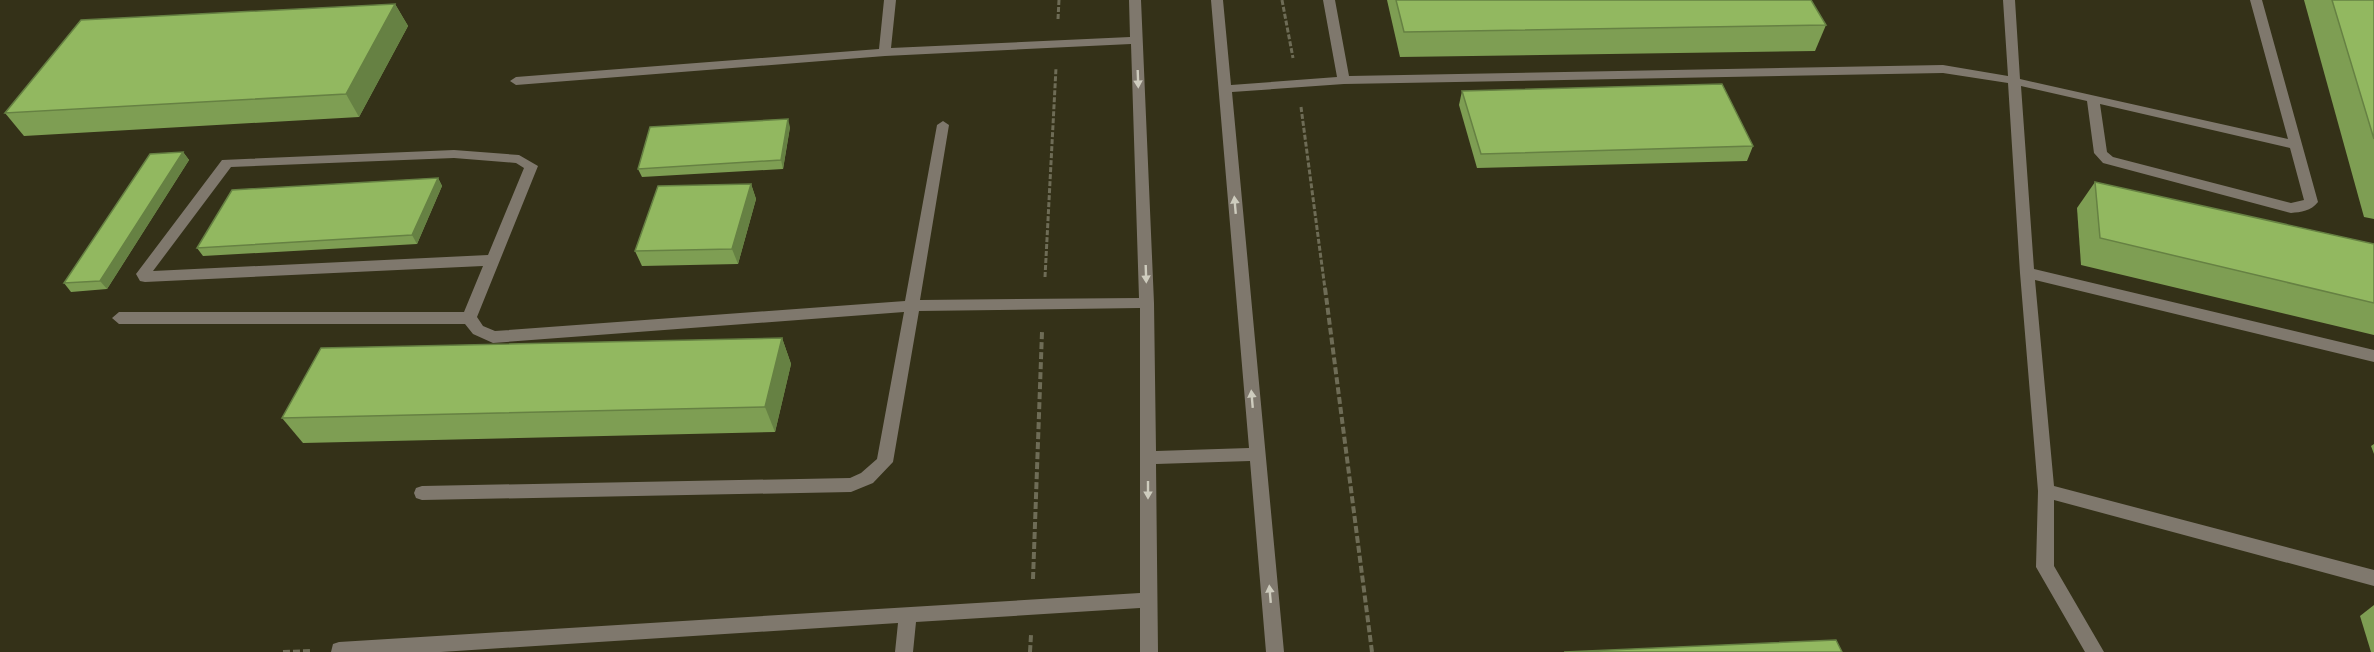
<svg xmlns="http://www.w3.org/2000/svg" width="2374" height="652" font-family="'DejaVu Sans',sans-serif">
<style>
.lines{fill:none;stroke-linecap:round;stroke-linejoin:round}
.path-far1{stroke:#6e6c56;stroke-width:3;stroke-dasharray:5 2;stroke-linecap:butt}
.path{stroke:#6e6c56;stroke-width:4;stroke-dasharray:7 3;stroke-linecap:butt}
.minor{fill:#7f786d;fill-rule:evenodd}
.wall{fill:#7e9e53}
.shaded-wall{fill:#668143}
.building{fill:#92b860;stroke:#668143;stroke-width:1.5}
.oneway{fill:#ceccbe}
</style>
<rect width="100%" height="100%" fill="#343118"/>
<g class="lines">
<g class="path-far1">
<polyline points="1282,0 1293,58"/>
<polyline points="1058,19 1059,0"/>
<polyline points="1301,107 1325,289"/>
<polyline points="1045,277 1056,68"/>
</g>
<g class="path">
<polyline points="1325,288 1372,652"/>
<polyline points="1033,579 1042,332"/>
<polyline points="283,652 313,651"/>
<polyline points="1030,652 1031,635"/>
</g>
<path class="minor" d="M884 0H896L891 48 1130 37 1129 0H1141L1154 303 1156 451 1249 448 1211 0H1223L1231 85 1337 77 1323 0H1335L1349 76 1943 65 2008 76 2003 0H2015L2020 79 2288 139 2250 0H2262L2318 202C2311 211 2301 212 2291 213L2103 163 2094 153 2087 101 2021 86 2034 269 2374 350V362L2035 280 2054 486 2374 570V586L2054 500V566L2104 652H2085L2036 567 2038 491 2020 273 2008 83 1943 73 1344 84 1232 92 1284 652H1266L1250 461 1156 464 1158 652H1140V608L916 622 913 652H895L898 623 441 652H331L333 644 339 642 1140 593V308L919 311 893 462 873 483 851 492 422 500 416 498 414 493 416 488 422 486 850 478 861 473 877 459 904 312 493 343 473 334 465 324H119L112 318 119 312H464L483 266 145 282 140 281 136 274 222 160 454 150 519 155 538 166 477 317 483 326 495 331 905 301 937 125 943 121 949 125 920 300 1139 298 1131 44 885 56 516 85 510 81 516 77 879 49ZM2100 104 2290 148 2304 200 2291 203 2113 157 2107 152ZM454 158 516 163 524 168 488 255 153 271 231 167Z"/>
</g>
<g class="wall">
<polygon points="1387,0 1811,0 1826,25 1815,51 1400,57"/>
<polygon points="2304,0 2374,0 2374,219 2364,217"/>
<polygon points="395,4 408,26 359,117 24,136 5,113"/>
<polygon points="1462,91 1753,146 1747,161 1477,168 1459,105"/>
<polygon points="790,127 783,169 642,177 638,169"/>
<polygon points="183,152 189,160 107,289 71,292 64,283"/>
<polygon points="438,178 442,186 417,244 203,256 197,248"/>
<polygon points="2095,182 2374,244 2374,335 2081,265 2077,208"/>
<polygon points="751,184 756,199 738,264 642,266 635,251"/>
<polygon points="782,338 791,364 775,432 303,443 282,418"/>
<polygon points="2374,444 2374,454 2371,446"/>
<polygon points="2374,605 2374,652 2371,652 2360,616"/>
</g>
<g class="shaded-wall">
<polygon points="395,4 408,26 359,117 346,94"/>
<polygon points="788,119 790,127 783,169 781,160"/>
<polygon points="183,152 189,160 107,289 100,281"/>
<polygon points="438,178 442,186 417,244 412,235"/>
<polygon points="751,184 756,199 738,264 732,249"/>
<polygon points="782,338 791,364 775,432 765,407"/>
</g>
<g class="building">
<polygon points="1396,0 1811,0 1826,25 1404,32"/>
<polygon points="2332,0 2374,0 2374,139"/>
<polygon points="395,4 346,94 5,113 81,20"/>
<polygon points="1722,84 1753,146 1481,154 1462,91"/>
<polygon points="788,119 781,160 638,169 650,127"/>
<polygon points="183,152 100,281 64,283 150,154"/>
<polygon points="438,178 412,235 197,248 232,190"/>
<polygon points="2095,182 2374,244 2374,303 2100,238"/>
<polygon points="751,184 732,249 635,251 658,186"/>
<polygon points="782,338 765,407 282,418 321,348"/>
<polygon points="1836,640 1842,652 1564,652"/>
</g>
<defs><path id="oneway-solid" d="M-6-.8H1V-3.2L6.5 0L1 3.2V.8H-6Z" transform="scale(1.5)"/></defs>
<g class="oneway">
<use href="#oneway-solid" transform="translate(1138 79) rotate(88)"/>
<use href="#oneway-solid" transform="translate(1235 205) rotate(-95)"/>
<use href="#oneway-solid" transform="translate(1146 274) rotate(88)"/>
<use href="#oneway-solid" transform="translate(1252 399) rotate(-95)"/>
<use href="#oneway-solid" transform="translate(1148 490) rotate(90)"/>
<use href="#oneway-solid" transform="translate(1270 594) rotate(-95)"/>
</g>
</svg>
